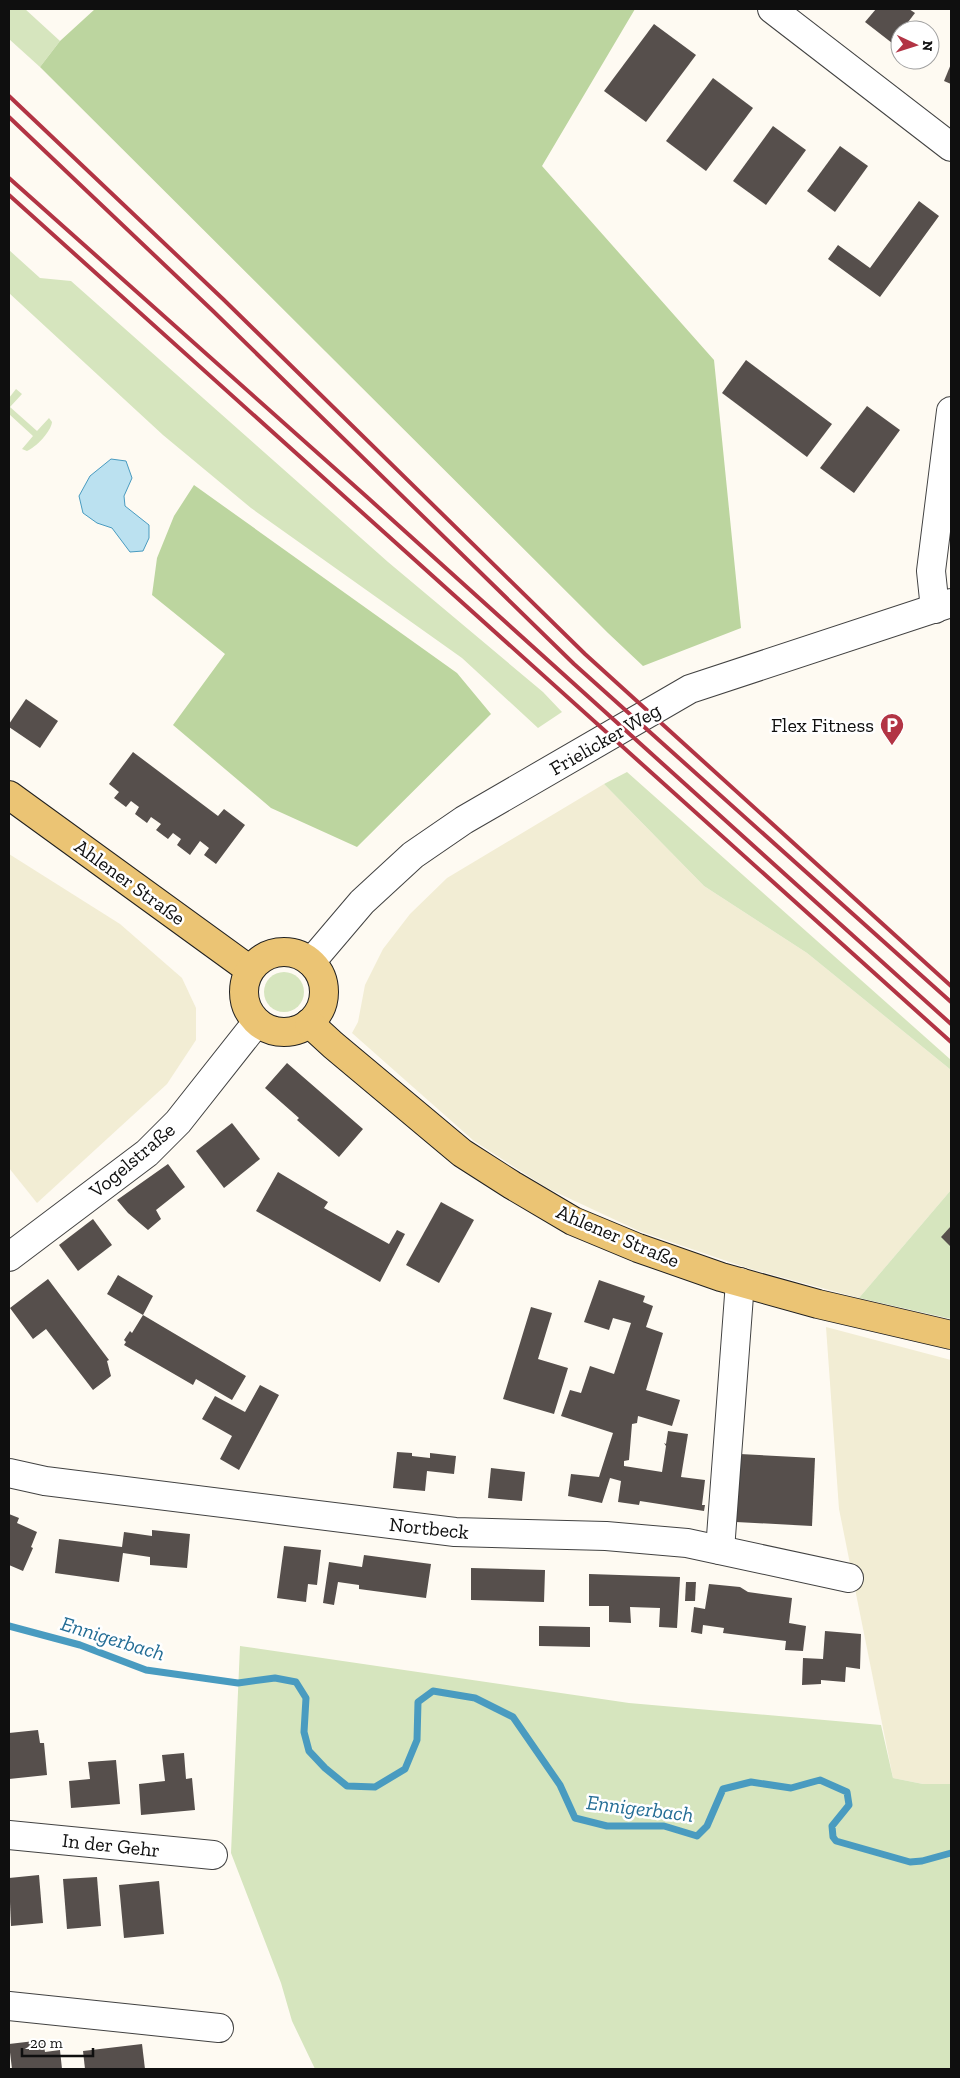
<svg xmlns="http://www.w3.org/2000/svg" width="960" height="2078" font-family="'Zilla Slab',serif">
<style>
.farmland{fill:#f2edd4}
.green{fill:#d6e5be}
.forest{fill:#bcd59f}
.water{fill:#bbe1f0;stroke:#499bc0}
.lines{fill:none;stroke-linecap:round;stroke-linejoin:round}
.stream{stroke:#499bc0;stroke-width:7}
.building{fill:#564f4c}
.minor-casing{stroke:#424242;stroke-width:30}
.major-casing{stroke:#202020;stroke-width:30}
.minor{stroke:#fff;stroke-width:28}
.major{stroke:#ebc474;stroke-width:28}
.rail{stroke:#b23444;stroke-width:4}
.labels{text-anchor:middle;dominant-baseline:central;stroke-width:5;stroke-linejoin:round;paint-order:stroke}
.poi-label{font-size:20px;fill:#0f0f0f;stroke:#fff;text-anchor:end}
.street-label{font-size:20px;fill:#0f0f0f;stroke:#fff}
.water-label{font-size:21px;font-style:italic;fill:#246d95;stroke:#fff}
</style>
<rect width="100%" height="100%" fill="#fefaf2"/>
<g class="farmland">
<polygon points="604,784 704,886 807,953 951,1070 951,1190 859,1298 747,1268 639,1231 547,1188 474,1141 352,1033 358,1022 365,985 383,949 410,914 447,878"/>
<polygon points="9,854 120,924 182,978 196,1008 196,1040 167,1084 37,1203 9,1168"/>
<polygon points="826,1327 951,1360 951,1784 923,1784 893,1778 839,1509"/>
</g>
<g class="green">
<polygon points="9,9 25,9 60,41 40,67 9,39"/>
<polygon points="9,250 40,278 71,281 388,562 543,692 562,712 538,728 462,658 251,508 163,435 9,293"/>
<path d="M16 389 22 394 10 407 37 431 49 418 52 422C51 432 35 448 27 451L22 449 33 436 9 414V398Z"/>
<polygon points="627,772 951,1060 951,1070 807,953 704,886 604,784"/>
<circle cx="284" cy="992" r="20"/>
<polygon points="951,1190 951,1319 859,1298"/>
<polygon points="240,1646 629,1703 881,1725 893,1778 923,1784 951,1784 951,2069 315,2069 292,2021 281,1983 231,1853"/>
</g>
<g class="forest">
<polygon points="95,9 635,9 542,166 714,360 741,628 643,666 608,633 40,67 60,41"/>
<polygon points="194,485 457,673 491,714 357,847 271,808 173,725 225,654 152,595 157,558 174,516"/>
</g>
<polygon class="water" points="111,459 126,461 132,478 124,496 125,506 149,525 149,538 143,551 130,552 112,528 97,523 83,513 79,496 90,476"/>
<g class="lines">
<polyline class="stream" points="9,1626 80,1645 146,1670 238,1683 275,1678 296,1682 306,1698 304,1732 309,1751 325,1768 347,1786 375,1787 405,1769 417,1740 418,1702 433,1691 475,1698 513,1717 560,1785 575,1818 607,1826 664,1826 697,1836 707,1826 723,1789 751,1782 791,1788 820,1780 847,1792 849,1805 832,1826 833,1837 836,1841 910,1862 922,1861 951,1853"/>
</g>
<g class="building">
<polygon points="876,9 909,9 915,13 892,43 865,22"/>
<polygon points="654,24 696,55 646,122 604,91"/>
<polygon points="951,64 951,84 944,81"/>
<polygon points="713,78 753,108 706,171 666,141"/>
<polygon points="773,126 806,150 766,205 733,181"/>
<polygon points="840,146 868,166 835,212 807,191"/>
<polygon points="919,201 939,216 880,297 828,259 838,245 870,268"/>
<polygon points="746,360 832,424 807,457 722,393"/>
<polygon points="867,406 900,430 854,493 820,468"/>
<polygon points="26,699 58,721 40,748 9,727 9,724"/>
<polygon points="133,752 218,816 224,809 245,825 216,864 204,855 209,848 200,841 190,855 177,845 181,839 173,833 168,839 156,830 161,824 151,817 147,823 135,814 139,807 131,801 126,807 114,798 119,792 109,784"/>
<polygon points="287,1063 363,1129 339,1157 297,1120 299,1118 265,1088"/>
<polygon points="232,1123 260,1159 224,1188 196,1151"/>
<polygon points="168,1164 185,1187 156,1210 161,1219 148,1230 128,1213 117,1200"/>
<polygon points="278,1172 328,1202 324,1208 389,1244 397,1230 405,1234 380,1282 256,1211"/>
<polygon points="441,1202 474,1220 439,1283 406,1265"/>
<polygon points="93,1219 112,1245 78,1271 59,1245"/>
<polygon points="951,1226 951,1247 941,1237"/>
<polygon points="118,1275 153,1296 143,1315 246,1376 232,1400 196,1379 193,1385 124,1345 126,1342 124,1340 130,1331 132,1333 143,1315 107,1294"/>
<polygon points="48,1279 109,1360 107,1361 111,1376 93,1390 46,1329 33,1339 10,1308"/>
<polygon points="599,1280 645,1296 643,1302 653,1306 646,1327 663,1333 646,1390 680,1400 672,1426 638,1416 637,1423 632,1424 629,1460 624,1461 624,1466 662,1472 666,1446 664,1443 666,1444 668,1431 688,1434 681,1477 705,1480 702,1505 705,1505 704,1511 640,1501 639,1505 618,1502 621,1481 610,1478 602,1503 568,1496 571,1474 599,1477 613,1433 561,1416 570,1390 581,1393 590,1366 614,1374 631,1323 613,1318 609,1330 584,1322"/>
<polygon points="531,1307 552,1313 538,1359 568,1368 554,1414 503,1399"/>
<polygon points="260,1385 279,1395 239,1470 220,1459 232,1436 202,1419 215,1396 245,1412"/>
<polygon points="397,1452 412,1453 412,1456 430,1458 430,1453 456,1456 454,1474 427,1471 425,1491 393,1488"/>
<polygon points="740,1454 815,1458 812,1526 736,1522"/>
<polygon points="491,1468 525,1472 522,1501 488,1498"/>
<polygon points="9,1514 19,1518 17,1523 37,1532 31,1547 33,1548 23,1571 9,1565"/>
<polygon points="152,1530 190,1534 187,1568 150,1565 150,1557 123,1553 119,1582 55,1573 59,1539 122,1547 124,1532 152,1536"/>
<polygon points="284,1546 321,1550 317,1585 308,1584 306,1602 277,1598"/>
<polygon points="364,1555 431,1564 426,1598 359,1589 359,1585 338,1582 334,1605 323,1603 329,1562 362,1567"/>
<polygon points="471,1568 545,1570 544,1602 471,1600"/>
<polygon points="589,1574 680,1577 677,1628 659,1627 660,1608 630,1607 631,1623 609,1622 609,1606 589,1606"/>
<polygon points="686,1582 696,1582 695,1601 685,1601"/>
<polygon points="709,1584 740,1587 748,1592 792,1598 789,1623 806,1626 803,1651 785,1650 786,1641 723,1633 724,1628 703,1625 702,1634 691,1632 694,1607 705,1609"/>
<polygon points="539,1626 590,1627 590,1647 539,1646"/>
<polygon points="825,1631 861,1634 860,1669 846,1667 845,1682 821,1680 821,1684 802,1685 803,1658 823,1659"/>
<polygon points="38,1730 40,1743 44,1743 47,1775 9,1779 9,1733"/>
<polygon points="184,1753 186,1779 192,1778 195,1810 141,1815 139,1784 165,1781 162,1755"/>
<polygon points="116,1760 120,1804 71,1808 69,1781 90,1779 88,1762"/>
<polygon points="39,1875 43,1923 11,1926 9,1878"/>
<polygon points="97,1877 101,1926 67,1929 63,1879"/>
<polygon points="159,1881 164,1934 124,1938 119,1885"/>
<polygon points="43,2040 45,2052 60,2050 62,2069 12,2069 9,2044"/>
<polygon points="142,2044 145,2069 85,2069 83,2051"/>
</g>
<g class="lines">
<g class="minor-casing">
<g id="minor">
<polyline points="772,9 951,147"/>
<polyline points="935,609 931,571 951,411"/>
<polyline points="311,962 362,902 413,855 464,820 690,689 951,603"/>
<polyline points="9,1257 147,1153 178,1122 257,1022"/>
<polyline points="9,1473 45,1481 455,1532 606,1536 687,1543 849,1578"/>
<polyline points="720,1550 740,1282"/>
<polyline points="9,1835 213,1855"/>
<polyline points="9,2006 219,2028"/>
</g>
</g>
<g class="major-casing">
<g id="major">
<polyline points="9,795 250,970"/>
<circle cx="284" cy="992" r="40"/>
<polyline points="309,1023 333,1045 462,1153 512,1185 573,1221 638,1248 721,1277 818,1304 951,1335"/>
</g>
</g>
<use href="#minor" class="minor"/>
<use href="#major" class="major"/>
<g class="rail">
<polyline points="9,96 224,300 585,654 951,986"/>
<polyline points="9,117 213,311 574,664 951,1002"/>
<polyline points="9,178 367,497 951,1024"/>
<polyline points="9,195 951,1042"/>
</g>
</g>
<defs>
<g id="parking-pin" transform="scale(1.25)"><path d="M0 17L-7.5 6A9.5 9.5 0 1 1 7.5 6Z" fill="#b23444" stroke="#fff"/><path d="M-3.5-5.5H1a3.5 3.5 0 0 1 0 7H-1V5.5H-3.5ZM-1-3.4V-.6H.8a1.4 1.4 0 0 0 0-2.8Z" fill="#fff"/></g>
</defs>
<g fill-rule="evenodd">
<use href="#parking-pin" x="892" y="725"/>
</g>
<g class="labels">
<g class="poi-label">
<text x="874" y="725">Flex Fitness</text>
</g>
<g class="street-label">
<text transform="translate(605 739) rotate(-30)">Frielicker Weg</text>
<text transform="translate(130 882) rotate(36)">Ahlener Straße</text>
<text transform="translate(132 1160) rotate(-40)">Vogelstraße</text>
<text transform="translate(618 1236) rotate(23)">Ahlener Straße</text>
<text transform="translate(429 1528) rotate(6)">Nortbeck</text>
<text transform="translate(111 1845) rotate(6)">In der Gehr</text>
</g>
<g class="water-label">
<text transform="translate(113 1638) rotate(17)">Ennigerbach</text>
<text transform="translate(640 1808) rotate(7)">Ennigerbach</text>
</g>
</g>
<rect width="960" height="2078" fill="none" stroke="#0f0f0f" stroke-width="20"/>
<g transform="translate(915 45) rotate(94)"><circle r="24" fill="#ffffff" stroke="#9f9f9f"/>
<path d="M0-4L9 19L0 12L-9 19Z" fill="#b23444"/>
<text y="-8" font-size="14" font-weight="bold" text-anchor="middle" fill="#0f0f0f">N</text>
</g>
<path d="M22 2048v8h71v-8" fill="none" stroke="#0f0f0f" stroke-width="2.5"/>
<text x="30" y="2048" font-size="15" fill="#0f0f0f" stroke="#ffffff" stroke-width="4" paint-order="stroke">20 m</text>
</svg>
